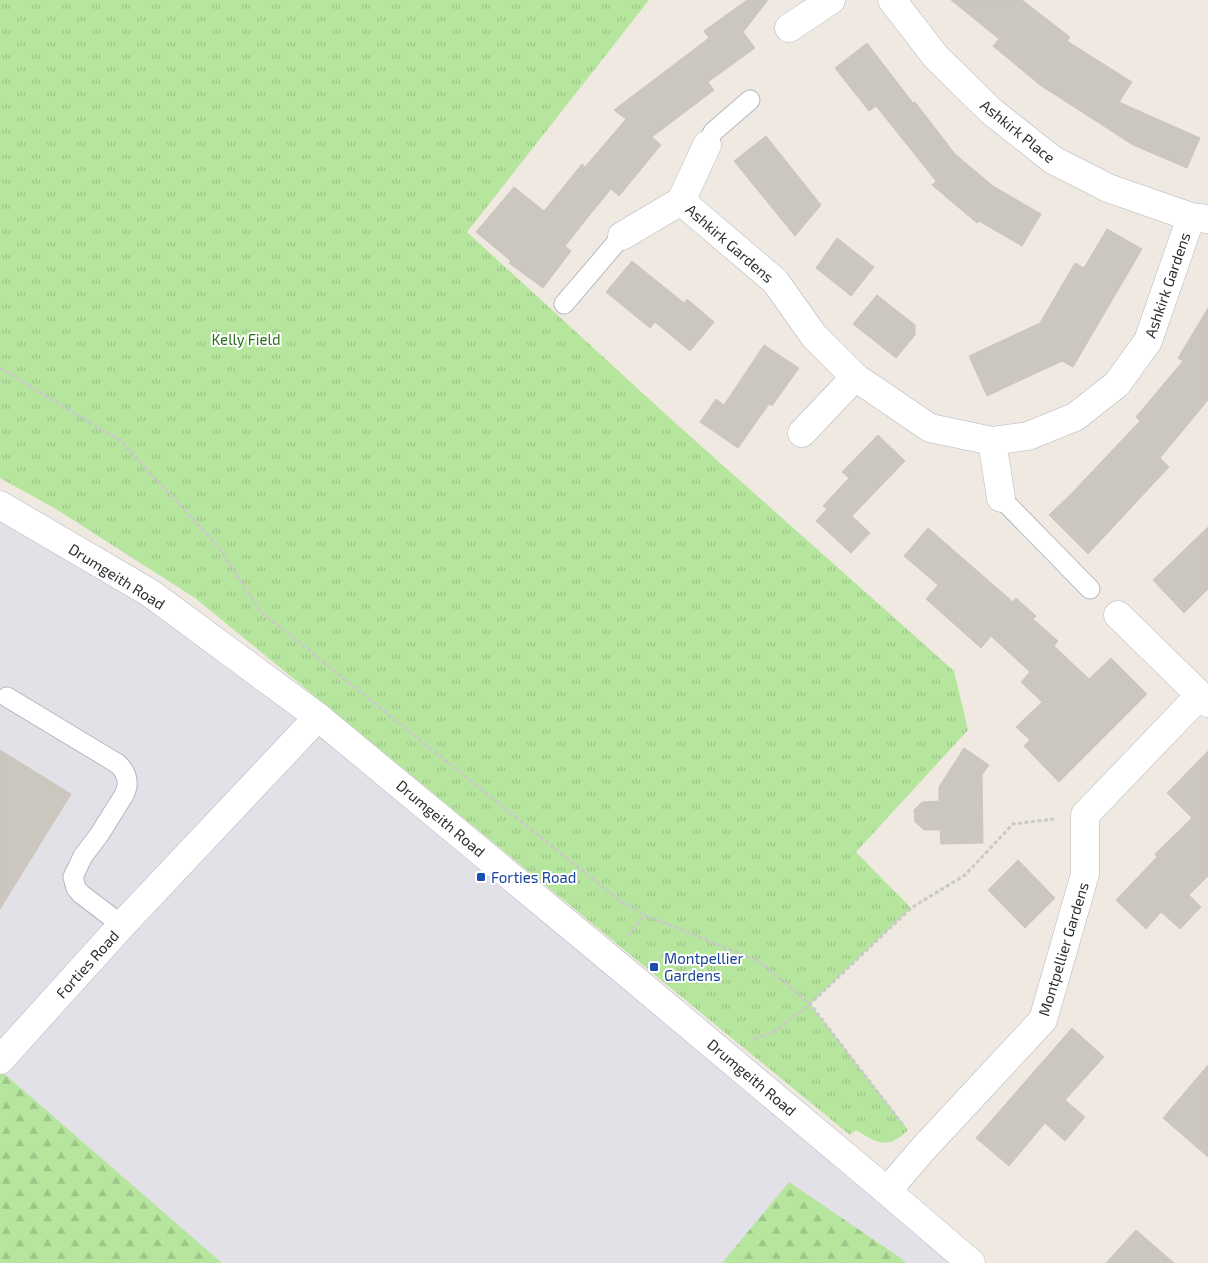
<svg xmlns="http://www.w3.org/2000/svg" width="1208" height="1263" font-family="'Exo 2',sans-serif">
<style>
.industrial{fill:#e3e1e8}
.forest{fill:url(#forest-firs)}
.park{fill:url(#park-tufts)}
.building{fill:#cbc7bf;stroke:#cbc5ba}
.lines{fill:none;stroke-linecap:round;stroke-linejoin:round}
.lane-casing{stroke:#b4b7c1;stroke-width:21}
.street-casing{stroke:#b4b7c1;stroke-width:29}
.secondary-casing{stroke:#b4b7c1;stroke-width:29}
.path{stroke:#c9c9c9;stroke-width:3;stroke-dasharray:4 2.5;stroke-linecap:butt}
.lane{stroke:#fff;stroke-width:19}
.street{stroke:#fff;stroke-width:28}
.secondary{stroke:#fff;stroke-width:28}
.transit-dot{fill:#1a4fb4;stroke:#fff;stroke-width:2}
.labels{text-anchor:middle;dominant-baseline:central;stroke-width:4;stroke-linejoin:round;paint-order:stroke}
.street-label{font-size:15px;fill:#2e2e2e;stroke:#fff}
.park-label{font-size:15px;fill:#2c6e1b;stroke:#fff}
.transit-label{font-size:15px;fill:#164399;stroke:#fff;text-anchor:start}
</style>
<defs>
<pattern id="forest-firs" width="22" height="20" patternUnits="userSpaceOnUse" patternTransform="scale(1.25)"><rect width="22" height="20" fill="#b6e59e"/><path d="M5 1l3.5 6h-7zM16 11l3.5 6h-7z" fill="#9dc588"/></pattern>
<pattern id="park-tufts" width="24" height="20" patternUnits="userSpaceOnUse" patternTransform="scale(1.25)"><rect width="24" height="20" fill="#b6e59e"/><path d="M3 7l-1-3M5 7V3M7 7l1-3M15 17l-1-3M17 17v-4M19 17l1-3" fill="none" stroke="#9dc588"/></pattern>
</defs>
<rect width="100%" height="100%" fill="#efe9e1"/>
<polygon class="industrial" points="0,505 150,593 971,1263 0,1263"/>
<g class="forest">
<polygon points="0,1070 222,1263 0,1263"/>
<polygon points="789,1182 902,1259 906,1263 722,1263"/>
</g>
<path class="park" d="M0 0H649L467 232 673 421 954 671 968 730 856 852 911 908 810 1004 908 1130C888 1150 877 1143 856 1130L850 1135 195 598 56 509 0 478Z"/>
<g class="building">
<polygon points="747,0 768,0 743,32 755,48 708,82 714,90 652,137 661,145 619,196 611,189 588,217 565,246 571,251 543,288 509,263 511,261 476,232 514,187 544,211 582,164 585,167 626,119 614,110 709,38 704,31"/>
<polygon points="951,0 1022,0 1070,37 1067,41 1132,82 1119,102 1200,138 1187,168 1133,145 1040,85 993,46 999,39"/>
<polygon points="867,43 913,103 915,102 955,154 993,186 1041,214 1022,246 979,221 977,223 932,185 936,181 876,106 869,111 835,68"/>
<polygon points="766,136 821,205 795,236 734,161"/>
<polygon points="1107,229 1142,249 1073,367 1062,361 987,396 969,356 1040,323 1075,263 1084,268"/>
<polygon points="837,238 874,267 851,296 816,268"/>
<polygon points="632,261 684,303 687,299 714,322 690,351 655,322 650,328 606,292"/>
<polygon points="877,295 915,325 915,335 896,358 853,324"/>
<polygon points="1208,308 1208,400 1160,458 1169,467 1088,554 1049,515 1071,494 1140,421 1136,417 1183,361 1178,358"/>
<polygon points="764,345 799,368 772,406 769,404 738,448 700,422 716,399 724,405"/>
<polygon points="878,435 905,461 852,516 870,533 851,553 816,521 827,509 823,506 849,478 842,472"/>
<polygon points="1208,527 1208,589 1184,613 1153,580"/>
<polygon points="928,528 1013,602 1016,598 1036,616 1033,619 1058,641 1054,646 1089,679 1111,658 1147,694 1059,782 1024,746 1030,740 1016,727 1042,702 1021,682 1030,672 991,636 981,648 926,599 938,585 904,556"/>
<polygon points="964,748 989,765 982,775 983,843 941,844 940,830 924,830 915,822 914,810 922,802 939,801 939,787"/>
<polygon points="0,750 71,794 0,909"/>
<polygon points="1208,751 1208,876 1189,895 1201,907 1180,929 1161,912 1146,929 1116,900 1157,857 1155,854 1192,818 1167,793"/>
<polygon points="1018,860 1055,898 1025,928 988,890"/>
<polygon points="1072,1028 1104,1057 1065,1100 1085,1117 1065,1141 1045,1123 1009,1166 976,1138"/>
<polygon points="1208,1065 1208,1157 1163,1118"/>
<polygon points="1136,1230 1174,1263 1106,1263"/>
</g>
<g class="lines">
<g class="lane-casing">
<g id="lane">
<polyline points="707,145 713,132 750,100"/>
<polyline points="564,304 622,236"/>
<polyline points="1001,498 1090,589"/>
<path d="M7 697 118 764C127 773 130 783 124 795L99 835 83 856 73 877 76 888 81 894 122 925"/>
</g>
</g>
<g class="street-casing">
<g id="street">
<polyline points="892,0 936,57 991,111 1053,160 1108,188 1191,217 1208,219"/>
<polyline points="789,28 831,0"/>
<polyline points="681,201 775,281 814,336 855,377 930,428 992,441 1028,436 1075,417 1117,384 1148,341 1191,217"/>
<polyline points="622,236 681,201 707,145"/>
<polyline points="802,433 855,377"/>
<polyline points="992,441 1001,498"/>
<polyline points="1118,615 1208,703"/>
<polyline points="0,1060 122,925 318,717"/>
<polyline points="887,1191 923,1149 1043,1020 1085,874 1085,815 1200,695"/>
</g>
</g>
<g class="secondary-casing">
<polyline id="secondary" points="0,505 150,593 318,717 609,958 887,1191 971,1263"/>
</g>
<g class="path">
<polyline points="0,368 119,440 217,545 261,612 620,901 645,915 758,961 810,1004 903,1125"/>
<polyline points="628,935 645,915"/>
<polyline points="754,1039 775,1031 810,1004 911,908 965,875 1013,824 1054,819"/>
</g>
<use href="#lane" class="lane"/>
<use href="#street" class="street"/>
<use href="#secondary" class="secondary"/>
</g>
<g class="transit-dot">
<rect x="476" y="872" width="10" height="10" rx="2.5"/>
<rect x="649" y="962" width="10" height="10" rx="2.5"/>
</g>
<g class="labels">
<g class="street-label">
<text transform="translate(1018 131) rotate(39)">Ashkirk Place</text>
<text transform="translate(730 243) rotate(41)">Ashkirk Gardens</text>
<text transform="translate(1167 285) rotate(-71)">Ashkirk Gardens</text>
<text transform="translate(117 576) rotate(32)">Drumgeith Road</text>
<text transform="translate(441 818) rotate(40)">Drumgeith Road</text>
<text transform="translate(1063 949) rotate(-73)">Montpellier Gardens</text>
<text transform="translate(87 964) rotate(-48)">Forties Road</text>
<text transform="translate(752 1077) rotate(40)">Drumgeith Road</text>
</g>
<g class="park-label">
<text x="246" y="339">Kelly Field</text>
</g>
<g class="transit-label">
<text x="491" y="877">Forties Road</text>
<text x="664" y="958">Montpellier<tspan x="664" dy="17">Gardens</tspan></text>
</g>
</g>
</svg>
